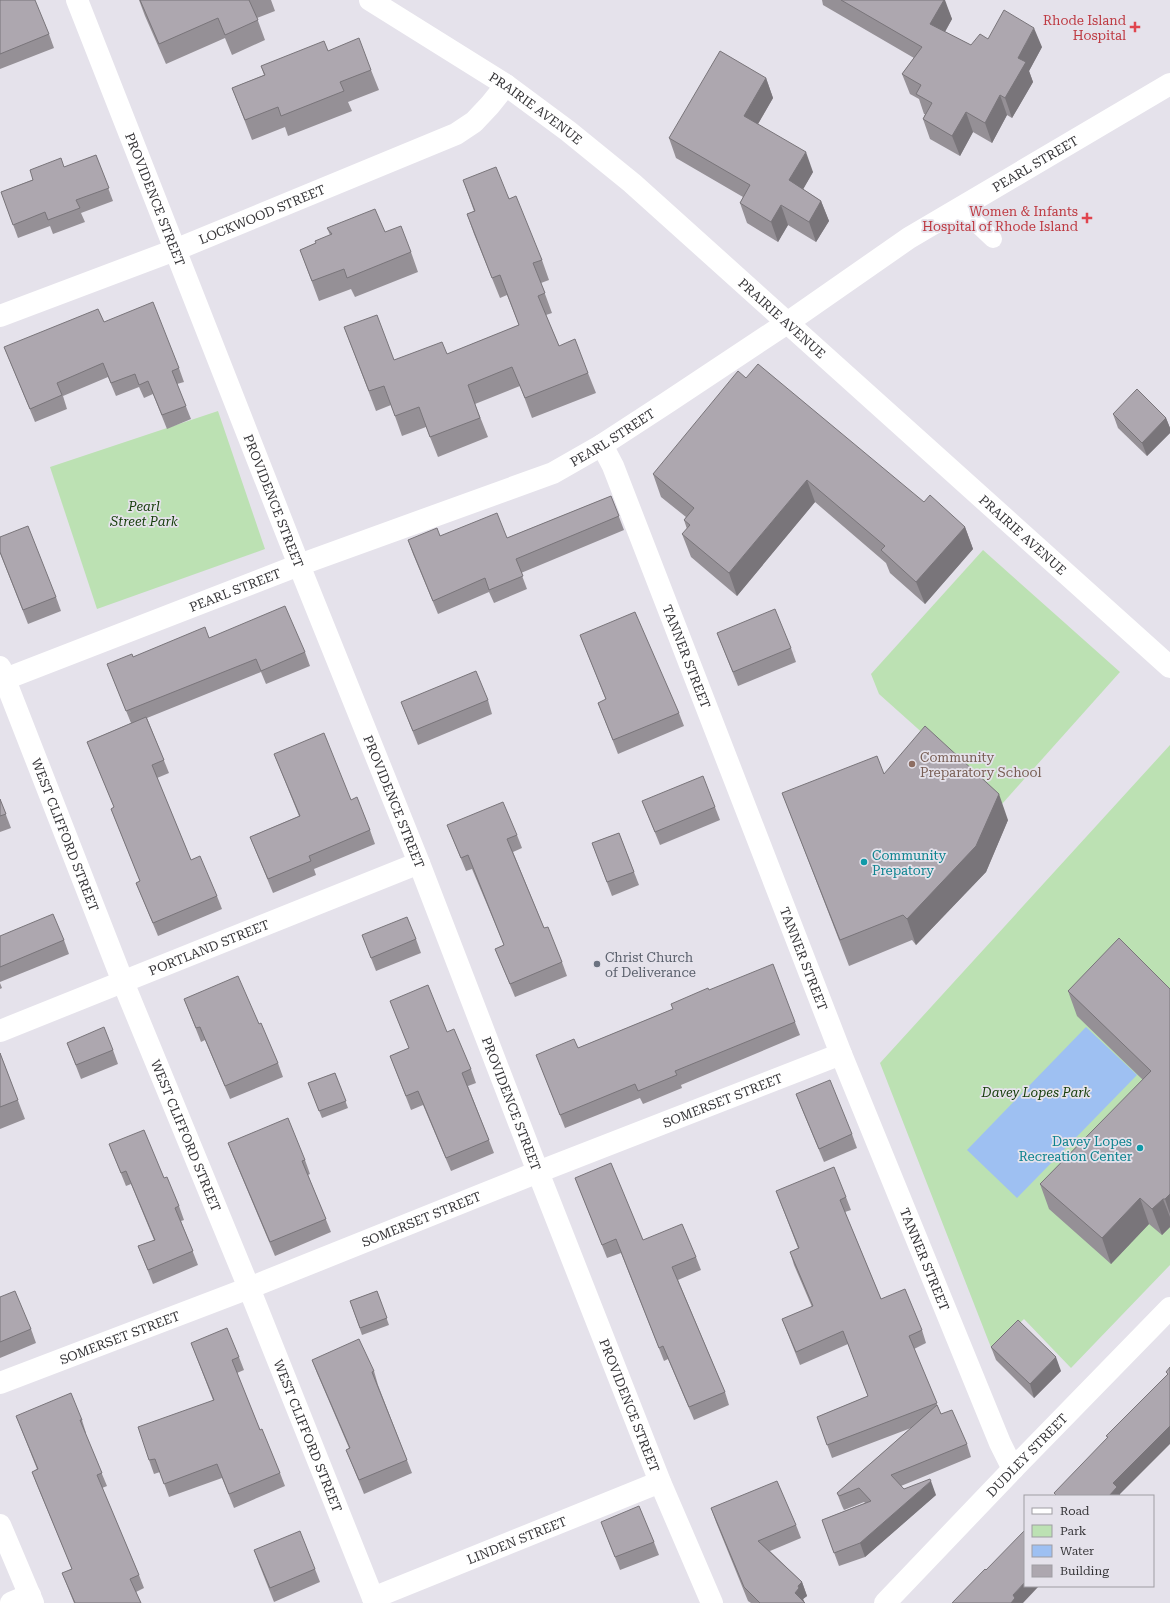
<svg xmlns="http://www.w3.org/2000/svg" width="1170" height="1603" font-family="'Roboto Serif',serif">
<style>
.green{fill:#bce1b3}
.water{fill:#9ec0f2}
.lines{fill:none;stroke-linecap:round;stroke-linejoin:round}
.service{stroke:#fff;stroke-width:18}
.minor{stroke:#fff;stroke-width:22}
.tertiary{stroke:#fff;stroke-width:22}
.wall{fill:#959096}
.shaded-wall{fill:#79757a}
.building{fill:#ada7af;stroke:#79757a}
.health-dot{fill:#e0444e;stroke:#e5e2eb;stroke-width:1.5}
.education-dot{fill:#8d6e63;stroke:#e5e2eb;stroke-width:1.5}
.culture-dot{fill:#0f9aa8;stroke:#e5e2eb;stroke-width:1.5}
.worship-dot{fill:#6b7280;stroke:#e5e2eb;stroke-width:1.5}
.labels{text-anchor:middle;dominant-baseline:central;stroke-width:3.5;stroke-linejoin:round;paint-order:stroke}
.health-label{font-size:13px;fill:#be3a42;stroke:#e5e2eb;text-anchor:end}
.street-label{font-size:13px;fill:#363538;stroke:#e5e2eb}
.park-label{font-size:13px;font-style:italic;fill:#19400e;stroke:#e5e2eb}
.education-label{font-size:13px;fill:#785e54;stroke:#e5e2eb;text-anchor:start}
.culture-label{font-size:13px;fill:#0d838f;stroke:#e5e2eb;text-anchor:start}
.worship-label{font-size:13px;fill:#5b616d;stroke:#e5e2eb;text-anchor:start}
</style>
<rect width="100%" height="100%" fill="#e5e2eb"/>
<g class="green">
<polygon points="218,411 265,549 97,609 50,467"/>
<polygon points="983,550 1120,672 1002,804 879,694 871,674"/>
<polygon points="1170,745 1170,1265 1071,1368 1024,1319 992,1350 880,1063"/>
</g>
<polygon class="water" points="1086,1027 1137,1075 1017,1198 967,1150"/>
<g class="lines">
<polyline class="service" points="960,208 993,239"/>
<g class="minor">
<path id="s1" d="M77 0 299 565 419 863 538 1172 660 1482 712 1603"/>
<path id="s2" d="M602 445 613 466 841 1054 1000 1443 1013 1469"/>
<path id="s3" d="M0 667 123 982 249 1288 375 1603"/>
<path id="s4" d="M0 681 299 565 553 473 602 445 668 402 787 323 909 238 1170 84"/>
<path id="s5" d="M0 1031 419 863"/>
<path id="s6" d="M0 1383 249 1288 538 1172 841 1054"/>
<polyline points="0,1525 33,1603"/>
<path id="s7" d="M373 1598 660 1482"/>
<polyline points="11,1603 30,1595"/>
</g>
<g class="tertiary">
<path id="s8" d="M370 0 506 85 568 131 632 183 1170 667"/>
<path id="s9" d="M0 316 175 250 456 134 474 122 490 105 506 85"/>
<path id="s10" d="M885 1603 1013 1469 1170 1308"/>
</g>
</g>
<g class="wall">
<polygon points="0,0 49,34 54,48 0,69"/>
<polygon points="139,0 271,0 275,11 257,18 265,40 232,55 225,38 166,64 145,16"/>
<polygon points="822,0 944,0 952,19 945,32 971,45 988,39 1042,47 1029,71 1033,82 1012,118 1007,115 992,143 973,132 960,156 930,139 923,119 925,114 924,114 919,99 910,94 902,74 914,58 823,5"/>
<polygon points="328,51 371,70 379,90 348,102 352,111 288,136 285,127 252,140 232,88 264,75 261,66"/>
<polygon points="766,78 773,98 758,124 813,172 803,189 821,201 829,221 816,242 788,225 778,242 747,223 740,203 743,197 676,158 669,138"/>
<polygon points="96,155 113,201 81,213 85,222 53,234 50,226 18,238 1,192"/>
<polygon points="463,180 509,199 542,260 549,280 541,283 552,313 546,315 559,346 588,373 596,393 532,418 520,386 475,404 488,437 438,457 426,427 402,436 391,405 376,411 344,327 394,360 447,354 519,325 507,295 500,298 474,234 467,214 474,211"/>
<polygon points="327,228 385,232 411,252 418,272 355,297 351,289 319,301 300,250 316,243 330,235"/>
<polygon points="4,347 179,368 184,382 177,384 191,419 167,429 153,394 144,398 139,387 116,396 108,377 63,396 67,409 35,422"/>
<polygon points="746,378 924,502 965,527 973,549 925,604 890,573 886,563 815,502 737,596 691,557 682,534 687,529 684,520 686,517 661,497 653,474"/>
<polygon points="1113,414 1166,418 1170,428 1170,433 1147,456 1118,428"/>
<polygon points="611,496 624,530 521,573 527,589 494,603 489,592 438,614 413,554 408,540 440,536 507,538"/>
<polygon points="0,537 56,597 61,611 28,624 0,553"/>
<polygon points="717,633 791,648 796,662 738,686"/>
<polygon points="580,635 679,713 684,726 618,754 598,703 606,700"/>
<polygon points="209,638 305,652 310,666 266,684 261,672 147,718 169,773 157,778 191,860 217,896 222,909 158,936 136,883 140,881 111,809 114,807 87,742 131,723 107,664"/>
<polygon points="488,700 492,714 418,745 401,702"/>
<polygon points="274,754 351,800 370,830 375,844 314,869 316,875 273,893 250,837 299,816"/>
<polygon points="884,774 1008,820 986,872 916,945 912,940 849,966 792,818 782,793"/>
<polygon points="0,799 11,828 0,832"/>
<polygon points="642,801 715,807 720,820 660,845"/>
<polygon points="447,825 517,835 522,848 513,852 544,928 562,962 567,976 515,997 495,949 504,945 472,869 466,871"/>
<polygon points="619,833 639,885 612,896 592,843"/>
<polygon points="362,935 416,939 421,953 376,971"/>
<polygon points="0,936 64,940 69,954 0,982"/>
<polygon points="0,983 2,988 0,989"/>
<polygon points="1170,989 1170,1227 1162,1235 1149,1224 1111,1264 1049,1209 1040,1184 1143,1080 1077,1016 1068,991"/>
<polygon points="709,990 795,1022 800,1035 681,1085 682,1088 643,1104 640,1098 565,1128 536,1055 578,1048 673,1009"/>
<polygon points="184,999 278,1063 283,1077 230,1099 205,1040 201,1042"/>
<polygon points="390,1001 447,1032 471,1069 476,1083 468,1086 494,1153 451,1171 423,1105 411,1110 390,1056 409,1048"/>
<polygon points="67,1043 113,1050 118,1064 81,1079"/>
<polygon points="0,1053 25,1119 0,1129"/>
<polygon points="335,1073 348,1108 322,1118 308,1083"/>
<polygon points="796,1094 852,1134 857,1148 824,1162 801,1107"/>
<polygon points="228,1143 305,1160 310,1174 308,1175 331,1232 275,1256 233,1156"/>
<polygon points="109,1144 164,1178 179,1206 184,1220 181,1221 198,1265 153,1284 138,1246 154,1240 131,1184 126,1186"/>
<polygon points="575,1178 643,1240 696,1257 701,1270 678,1280 725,1392 729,1405 694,1420 668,1359 664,1361 621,1253 607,1258"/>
<polygon points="776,1191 846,1197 851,1210 845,1212 881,1299 922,1330 926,1343 914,1349 941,1414 967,1444 971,1457 901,1486 904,1489 936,1495 865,1557 839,1566 822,1520 865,1503 864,1502 844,1510 842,1506 837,1493 911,1428 832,1458 817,1417 868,1396 848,1344 800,1365 782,1319 812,1307 794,1265 790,1252 798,1248"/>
<polygon points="377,1291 389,1325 362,1335 350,1301"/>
<polygon points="0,1297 31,1329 36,1343 0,1358"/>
<polygon points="191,1343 239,1357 244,1370 237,1373 260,1430 280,1473 285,1486 234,1508 222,1478 169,1497 160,1472 154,1474 149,1460 213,1400"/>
<polygon points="991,1347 1061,1371 1034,1398 996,1360"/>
<polygon points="312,1360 374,1371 378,1385 412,1473 364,1494 346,1450 349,1448 317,1373"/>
<polygon points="16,1416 82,1420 86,1433 85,1433 107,1486 102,1488 139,1575 144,1588 136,1592 141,1603 74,1603 62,1573 72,1569 37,1485 32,1472 37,1469"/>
<polygon points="711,1508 796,1525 801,1538 770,1551 802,1582 807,1596 803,1599 805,1603 751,1603 748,1601 716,1522"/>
<polygon points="601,1522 654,1542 659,1555 620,1570"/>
<polygon points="254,1550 315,1569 320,1582 274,1602 259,1564"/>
</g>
<g class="shaded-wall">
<polygon points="944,0 945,0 952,19 938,44 930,24"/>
<polygon points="1034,28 1042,47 1029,71 1033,82 1012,118 1005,98 1018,58"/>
<polygon points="766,78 773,98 751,136 744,116"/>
<polygon points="1000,95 1007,115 992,143 985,123"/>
<polygon points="966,112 973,132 960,156 952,136"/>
<polygon points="806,152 813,172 797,200 789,180"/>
<polygon points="821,201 829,221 816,242 809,222"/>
<polygon points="781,205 788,225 778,242 771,222"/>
<polygon points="1166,418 1170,428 1170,433 1147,456 1142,443"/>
<polygon points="807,480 815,502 737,596 729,573"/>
<polygon points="965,527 973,549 925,604 916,582"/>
<polygon points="999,794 1008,820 986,872 916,945 907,919"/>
<polygon points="1170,1194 1170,1214 1165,1199"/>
<polygon points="1140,1198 1149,1224 1111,1264 1102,1238"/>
<polygon points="1163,1199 1170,1217 1170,1227 1162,1235 1152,1209"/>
<polygon points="1056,1357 1061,1371 1034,1398 1030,1384"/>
<polygon points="1170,1426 1170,1444 1120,1494 1120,1496 1109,1496 1113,1483"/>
<polygon points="931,1481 936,1495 865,1557 860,1543"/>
<polygon points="802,1582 807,1596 803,1599 804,1602 795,1593 798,1586"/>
<polygon points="1025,1582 1025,1586 1039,1586 1023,1603 1011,1603 1013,1595"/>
</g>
<g class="building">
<polygon points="0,0 35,0 49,34 0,54"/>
<polygon points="140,0 249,0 258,20 225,35 218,18 159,44"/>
<polygon points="841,0 944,0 930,24 971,45 980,34 988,39 1004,10 1034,28 1018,58 1026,62 1005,98 1000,95 985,123 966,112 952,136 923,119 932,103 916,94 921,85 902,74 922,47"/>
<polygon points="359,38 371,70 340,82 344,91 281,116 278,107 245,120 232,88 265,75 261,66 324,41 328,51"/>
<polygon points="720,51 766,78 744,116 806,152 789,180 821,201 809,222 781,205 771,222 740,203 750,185 669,138"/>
<polygon points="96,155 109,188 76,200 80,208 48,220 45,212 13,225 1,192 33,180 30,170 61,158 64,167"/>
<polygon points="496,167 509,199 516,196 542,260 533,263 545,293 538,296 559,346 575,339 588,373 525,398 512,367 468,385 480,418 430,437 419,407 395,416 384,386 369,391 344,327 377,315 394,360 442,342 447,354 519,325 500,275 492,278 467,214 475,211 463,180"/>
<polygon points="375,209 385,232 401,226 411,252 347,278 344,269 312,281 300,250 316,243 315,241 332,234 327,228"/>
<polygon points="153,302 179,368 172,371 186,406 162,415 148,381 139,385 135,374 111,383 103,363 57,383 62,395 30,409 4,347 98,309 104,322"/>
<polygon points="758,364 924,502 930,495 965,527 916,582 881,550 885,546 807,480 729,573 682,534 690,525 684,520 694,508 653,474 738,371 746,378"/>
<polygon points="1137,389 1166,418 1142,443 1113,414"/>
<polygon points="611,496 619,516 516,559 523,576 489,590 485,578 433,601 408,540 437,528 440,536 497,513 507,538"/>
<polygon points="28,526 56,597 23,610 0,552 0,537"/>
<polygon points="285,606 305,652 261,671 256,659 126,711 107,664 132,654 133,657 205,627 209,638"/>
<polygon points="775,609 791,648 733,672 717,633"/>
<polygon points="635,612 679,713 613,740 598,703 606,699 580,635"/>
<polygon points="476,671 488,700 413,731 401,702"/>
<polygon points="146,717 164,760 152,765 191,860 200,856 217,896 153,923 136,883 140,881 111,809 114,807 87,742"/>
<polygon points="925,726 999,794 976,846 907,919 903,915 840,940 782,793 877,756 884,774"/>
<polygon points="324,733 351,800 357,797 370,830 309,856 311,861 268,879 250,837 300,816 274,754"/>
<polygon points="703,776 715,807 655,832 642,801"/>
<polygon points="0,799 6,814 0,816"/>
<polygon points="503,802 517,835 507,839 544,928 548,927 562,962 510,984 495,949 504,945 468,855 461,858 447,825"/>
<polygon points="619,833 634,872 607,882 592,843"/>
<polygon points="53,914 64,940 0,967 0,936"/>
<polygon points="407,917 416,939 371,958 362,935"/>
<polygon points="1119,938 1170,989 1170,1194 1165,1199 1163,1199 1152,1209 1140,1198 1102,1238 1040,1184 1151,1071 1068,991"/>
<polygon points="773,964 795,1022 675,1071 677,1075 638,1091 635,1084 560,1115 536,1055 574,1039 578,1048 673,1009 671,1004 708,988 709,990"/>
<polygon points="238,976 259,1024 261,1023 278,1063 225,1086 200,1027 196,1028 184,999"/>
<polygon points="428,985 447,1032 454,1029 471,1069 462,1073 489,1140 446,1158 418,1091 406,1096 390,1056 409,1048 390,1001"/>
<polygon points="104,1027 113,1050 76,1065 67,1043"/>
<polygon points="0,1053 18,1100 0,1107"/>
<polygon points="335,1073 346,1101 319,1111 308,1083"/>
<polygon points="830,1080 852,1134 819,1149 796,1094"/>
<polygon points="288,1118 305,1160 302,1161 326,1219 270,1242 228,1143"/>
<polygon points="144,1130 164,1178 167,1177 179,1206 175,1208 193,1251 148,1270 138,1246 155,1240 126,1171 121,1173 109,1144"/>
<polygon points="611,1163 643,1240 682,1224 696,1257 672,1267 725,1392 689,1407 663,1346 659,1348 616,1239 602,1245 575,1178"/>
<polygon points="834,1167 846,1197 840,1200 881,1299 905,1289 922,1330 909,1336 937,1403 827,1445 817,1417 868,1396 843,1331 796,1352 782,1319 813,1306 790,1252 799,1248 776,1191"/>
<polygon points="15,1291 31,1329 0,1342 0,1297"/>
<polygon points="377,1291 387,1318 360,1328 350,1301"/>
<polygon points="1018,1320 1056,1357 1030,1384 991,1347"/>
<polygon points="227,1328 239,1357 232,1360 260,1430 262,1429 280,1473 229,1494 217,1464 164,1484 155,1459 149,1460 138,1427 214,1400 191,1343"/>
<polygon points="359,1339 374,1371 372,1372 407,1460 359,1480 346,1450 350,1448 312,1360"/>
<polygon points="1170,1367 1170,1426 1113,1483 1117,1487 1109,1496 1057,1496 1054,1493 1108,1437 1106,1436 1168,1374 1166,1372"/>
<polygon points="71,1393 82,1420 80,1420 102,1473 97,1475 139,1575 130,1579 141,1603 75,1603 62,1573 72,1569 32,1472 38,1469 16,1416"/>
<polygon points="937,1405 941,1414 952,1410 967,1444 891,1475 904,1489 930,1479 931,1481 860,1543 834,1553 822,1520 871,1501 859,1488 839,1496 837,1493"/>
<polygon points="777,1481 796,1525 758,1541 802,1582 798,1586 799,1588 795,1593 805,1603 760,1603 744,1587 711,1508"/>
<polygon points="639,1506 654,1542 615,1557 601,1522"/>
<polygon points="1025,1530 1025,1582 1013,1595 1015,1598 1011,1603 952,1603 985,1569 986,1570"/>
<polygon points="300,1531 315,1569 270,1588 254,1550"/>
</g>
<g class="health-dot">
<path d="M1133 21h4v4h4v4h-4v4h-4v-4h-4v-4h4z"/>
<path d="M1085 212h4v4h4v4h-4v4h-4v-4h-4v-4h4z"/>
</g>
<circle class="education-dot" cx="912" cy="764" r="4"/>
<g class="culture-dot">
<circle cx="864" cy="862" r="4"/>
<circle cx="1140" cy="1148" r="4"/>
</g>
<circle class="worship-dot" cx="597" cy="964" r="4"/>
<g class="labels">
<g class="health-label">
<text x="1126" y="20">Rhode Island<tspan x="1126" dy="15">Hospital</tspan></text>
<text x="1078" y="211">Women &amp; Infants<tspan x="1078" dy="15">Hospital of Rhode Island</tspan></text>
</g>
<g class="street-label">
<text stroke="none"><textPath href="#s8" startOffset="198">PRAIRIE AVENUE</textPath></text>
<text stroke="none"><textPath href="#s4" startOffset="1164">PEARL STREET</textPath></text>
<text stroke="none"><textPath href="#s1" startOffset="214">PROVIDENCE STREET</textPath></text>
<text stroke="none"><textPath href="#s9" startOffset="281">LOCKWOOD STREET</textPath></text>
<text stroke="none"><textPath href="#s8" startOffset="522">PRAIRIE AVENUE</textPath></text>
<text stroke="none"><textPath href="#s4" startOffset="660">PEARL STREET</textPath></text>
<text stroke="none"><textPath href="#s1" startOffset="538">PROVIDENCE STREET</textPath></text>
<text stroke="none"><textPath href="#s8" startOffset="846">PRAIRIE AVENUE</textPath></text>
<text stroke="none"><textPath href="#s4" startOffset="252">PEARL STREET</textPath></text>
<text stroke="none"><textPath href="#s2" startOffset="228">TANNER STREET</textPath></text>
<text stroke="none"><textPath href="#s1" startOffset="862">PROVIDENCE STREET</textPath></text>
<text stroke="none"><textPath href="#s3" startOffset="180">WEST CLIFFORD STREET</textPath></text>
<text stroke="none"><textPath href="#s5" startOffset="225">PORTLAND STREET</textPath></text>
<text stroke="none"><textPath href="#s2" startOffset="552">TANNER STREET</textPath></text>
<text stroke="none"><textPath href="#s6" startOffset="776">SOMERSET STREET</textPath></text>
<text stroke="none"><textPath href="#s1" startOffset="1186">PROVIDENCE STREET</textPath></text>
<text stroke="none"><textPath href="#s3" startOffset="504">WEST CLIFFORD STREET</textPath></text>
<text stroke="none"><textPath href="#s6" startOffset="452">SOMERSET STREET</textPath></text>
<text stroke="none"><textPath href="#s2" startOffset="876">TANNER STREET</textPath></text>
<text stroke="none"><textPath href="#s6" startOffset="128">SOMERSET STREET</textPath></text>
<text stroke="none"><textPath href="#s1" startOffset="1510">PROVIDENCE STREET</textPath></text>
<text stroke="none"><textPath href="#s3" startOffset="828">WEST CLIFFORD STREET</textPath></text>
<text stroke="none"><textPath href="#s10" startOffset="205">DUDLEY STREET</textPath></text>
<text stroke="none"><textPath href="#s7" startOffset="155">LINDEN STREET</textPath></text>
</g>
<g class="park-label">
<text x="144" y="506">Pearl<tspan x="144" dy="15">Street Park</tspan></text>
<text x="1036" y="1092">Davey Lopes Park</text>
</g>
<g class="education-label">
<text x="920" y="757">Community<tspan x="920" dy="15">Preparatory School</tspan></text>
</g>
<g class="culture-label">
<text x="872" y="855">Community<tspan x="872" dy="15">Prepatory</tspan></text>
<text x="1132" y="1141" text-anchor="end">Davey Lopes<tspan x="1132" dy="15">Recreation Center</tspan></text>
</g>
<g class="worship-label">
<text x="605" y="957">Christ Church<tspan x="605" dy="15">of Deliverance</tspan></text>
</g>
</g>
<rect x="1024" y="1495" width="130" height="92" fill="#e5e2eb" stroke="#9f9da3"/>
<rect x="1032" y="1508" width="20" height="6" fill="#ffffff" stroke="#9f9da3"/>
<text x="1060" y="1515" font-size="12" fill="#363538">Road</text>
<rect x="1032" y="1525" width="20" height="12" fill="#bce1b3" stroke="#9f9da3"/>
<text x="1060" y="1535" font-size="12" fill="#363538">Park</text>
<rect x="1032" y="1545" width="20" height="12" fill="#9ec0f2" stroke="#9f9da3"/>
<text x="1060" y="1555" font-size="12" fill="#363538">Water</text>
<rect x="1032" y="1565" width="20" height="12" fill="#ada7af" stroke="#9f9da3"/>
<text x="1060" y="1575" font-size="12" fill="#363538">Building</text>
</svg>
